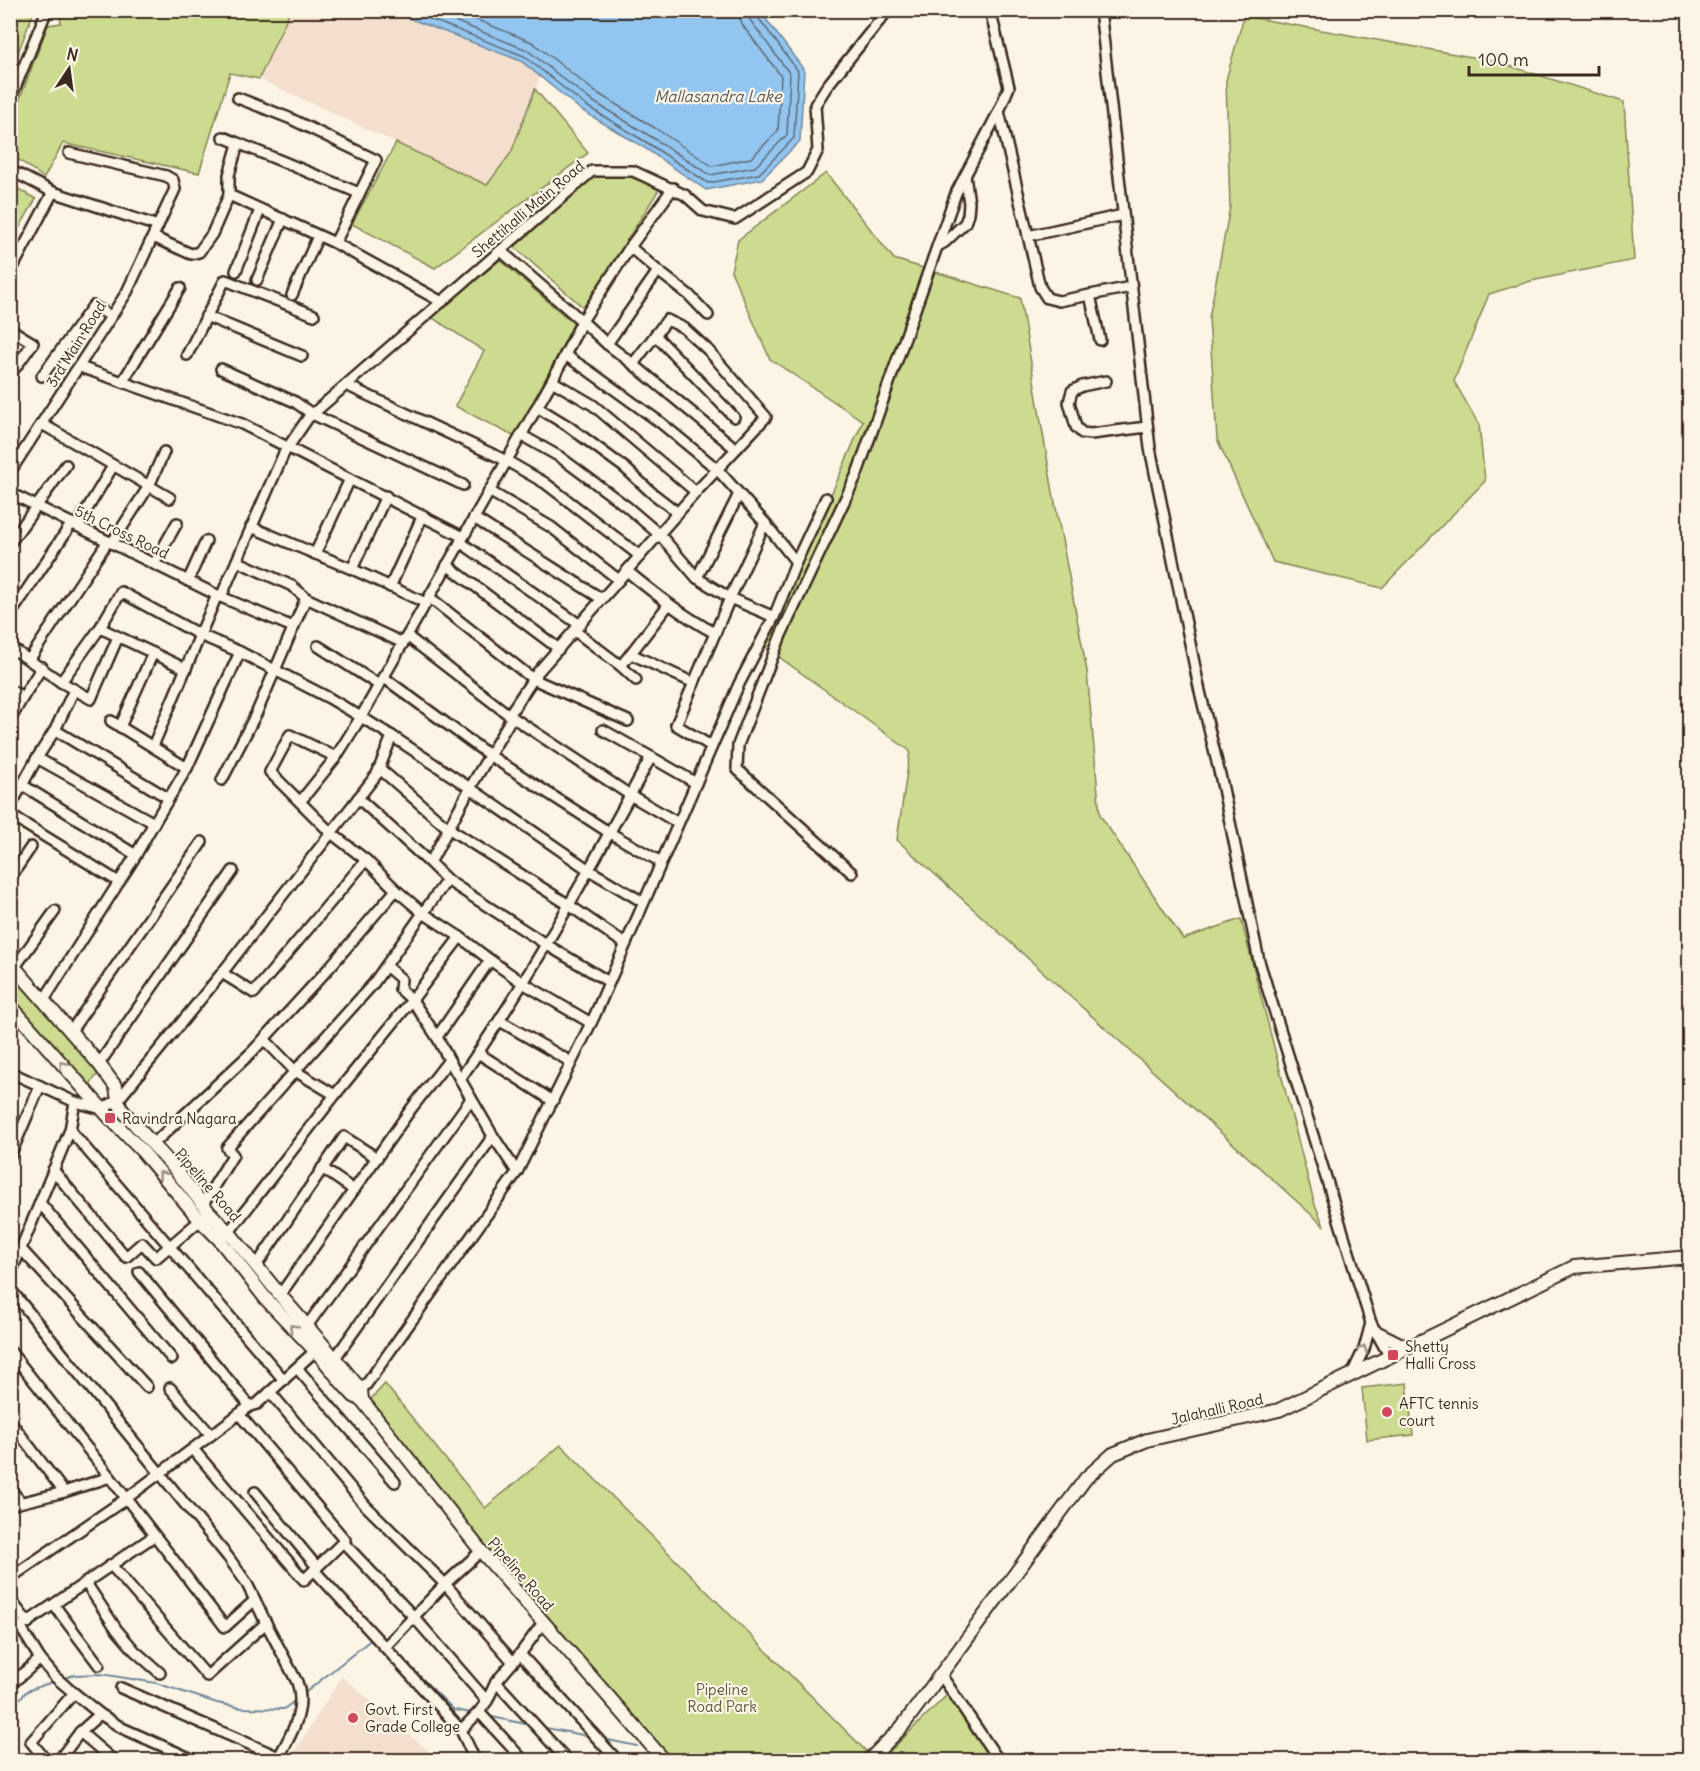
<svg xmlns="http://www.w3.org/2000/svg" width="1700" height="1771" font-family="Delius,sans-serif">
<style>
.built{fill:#f4dfce}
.green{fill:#ccdb8f;stroke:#848256;stroke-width:1.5}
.water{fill:#92c5ef;stroke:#6f879b;stroke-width:1.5}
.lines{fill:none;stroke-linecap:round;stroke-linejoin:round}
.shore{stroke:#5e6872;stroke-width:1.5}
.stream{stroke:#6f879b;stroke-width:2}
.minor-casing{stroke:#3b2a1e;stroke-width:14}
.major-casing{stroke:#3b2a1e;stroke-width:16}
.minor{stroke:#fcf5e5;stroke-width:9}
.major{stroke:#fcf5e5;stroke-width:12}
.oneway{stroke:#9c9082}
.poi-dot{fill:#d1495b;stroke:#fcf5e5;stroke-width:2}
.labels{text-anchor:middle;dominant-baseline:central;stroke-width:4.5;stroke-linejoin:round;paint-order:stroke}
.street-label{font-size:15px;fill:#3b2a1e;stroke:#fcf5e5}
.poi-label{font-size:15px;fill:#3b2a1e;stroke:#fcf5e5;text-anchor:start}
.park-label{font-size:15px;fill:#5f563a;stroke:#fcf5e5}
.water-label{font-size:16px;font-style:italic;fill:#55585d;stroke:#fcf5e5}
</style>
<rect width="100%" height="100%" fill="#fcf5e5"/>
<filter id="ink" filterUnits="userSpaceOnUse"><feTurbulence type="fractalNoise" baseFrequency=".0167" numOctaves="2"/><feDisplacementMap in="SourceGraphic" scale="12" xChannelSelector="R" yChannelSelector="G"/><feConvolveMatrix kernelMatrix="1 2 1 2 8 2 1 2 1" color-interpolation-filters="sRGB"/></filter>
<g filter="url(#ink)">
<g class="built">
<polygon points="291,10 390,11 521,61 540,77 511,153 487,185 259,79"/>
<polygon points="342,1676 439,1760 289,1760"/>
</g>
<g class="green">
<polygon points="11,10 34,11 11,71 10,11"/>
<polygon points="59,11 59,10 290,11 259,79 230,73 199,173 63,143 44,178 11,154 11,122 48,25 61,23"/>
<polygon points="1244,16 1494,61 1624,102 1634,260 1531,281 1489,294 1454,381 1479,425 1485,481 1382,588 1273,562 1217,439 1209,318 1230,207 1226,80"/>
<polygon points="535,89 588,153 435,268 352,224 396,143 487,185 511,153"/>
<polygon points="826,173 894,259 1020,298 1052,487 1087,671 1100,815 1183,939 1241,919 1314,1202 1324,1226 897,840 910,751 765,647 863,421 770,359 731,271 738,240"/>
<polygon points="594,175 630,177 660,188 584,308 514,247"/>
<polygon points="11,185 36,199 11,242"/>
<polygon points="500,260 574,324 515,437 455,406 484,351 431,317"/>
<polygon points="10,966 101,1070 86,1089 11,1001"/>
<polygon points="1407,1383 1413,1435 1367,1440 1362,1388"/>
<polygon points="385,1384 485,1508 561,1445 866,1751 857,1760 667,1760 484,1551 368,1402"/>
<polygon points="948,1694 994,1760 881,1760"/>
</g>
<polygon class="water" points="390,11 760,11 804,70 800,141 762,179 706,190 643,147 581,110 521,61"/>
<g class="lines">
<g class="shore">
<polyline points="407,10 524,56 585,105 646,142 708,183 759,174 794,138 798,71 757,16 755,10"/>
<polyline points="427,10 527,50 589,99 650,136 710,175 755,167 787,135 790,74 750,20 748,10"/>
<polyline points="452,10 532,42 594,91 655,128 712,166 751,158 778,131 781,76 743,26 740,19 739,10"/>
</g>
<g class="stream">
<polyline points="399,1656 454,1710 472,1713"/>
<polyline points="61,1679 74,1675 101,1674 156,1683 217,1703 242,1708 284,1709 293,1702"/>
<polyline points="306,1692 373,1638"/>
<polyline points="10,1709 27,1691 55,1681"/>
<polyline points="492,1717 530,1725"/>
<polyline points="541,1727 583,1735"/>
<polyline points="603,1739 637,1746"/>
</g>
<g class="minor-casing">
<g id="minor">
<polyline points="1100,10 1150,448 1199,687 1221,779 1259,961 1371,1323 1390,1357"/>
<polyline points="238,98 289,118 376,160 335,243"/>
<polyline points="10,100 47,10"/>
<polyline points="999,111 1040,287 1047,298 1059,301 1131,287"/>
<polyline points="223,137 359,193"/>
<polyline points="10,170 53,192 158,226"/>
<polyline points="229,195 335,243 442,302"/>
<polyline points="1028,236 1123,215"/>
<polyline points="153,237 191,254 199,252 212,234 229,195 229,175 238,144"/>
<polyline points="938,246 945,242 965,223 968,215 969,203 965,176"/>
<polyline points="630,247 658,271"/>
<polyline points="236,271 260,210"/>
<polyline points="10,273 53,192"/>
<polyline points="257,280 283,219"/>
<polyline points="292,295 318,236"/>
<polyline points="1090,295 1100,340"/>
<polyline points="206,316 302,356"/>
<polyline points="10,329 33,343 10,375"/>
<polyline points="655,335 734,417"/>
<polyline points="607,344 582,321 630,247 673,188"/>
<polyline points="187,355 225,280 314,315"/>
<polyline points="565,355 589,371 661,423 717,469 765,523 796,562"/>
<polyline points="633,364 736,449"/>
<polyline points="80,367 242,424 463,537"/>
<polyline points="221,369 295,402 312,414 463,485"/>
<polyline points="42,376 93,306 111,316"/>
<polyline points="123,381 180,288"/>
<polyline points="552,381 593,405 696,492"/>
<polyline points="1106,381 1082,386 1072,391 1069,402 1076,427 1082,433 1091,434 1147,427"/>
<polyline points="346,385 507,461 545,483 640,556"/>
<polyline points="537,407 568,426 625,468 651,492 678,513"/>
<polyline points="42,424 170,498"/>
<polyline points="521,435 560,457 626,506 660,535 697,578"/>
<polyline points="10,472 127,292 175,189 173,180 166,176 69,153"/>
<polyline points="489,491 551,527 619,580"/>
<polyline points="10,493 221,597 293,627"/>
<polyline points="739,494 697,578 730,598 765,523"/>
<polyline points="474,518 602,599"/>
<polyline points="77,526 113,466"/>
<polyline points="251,527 352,569 426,603"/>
<polyline points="460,542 580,625"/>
<polyline points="10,543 66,465"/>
<polyline points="112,543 149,486 164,452"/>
<polyline points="315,554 350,479"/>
<polyline points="237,561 292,586 306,598"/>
<polyline points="154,564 177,523"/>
<polyline points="447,565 559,649"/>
<polyline points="352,569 386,496"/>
<path d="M627 571C655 594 683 616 715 633"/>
<polyline points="188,581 206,541"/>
<polyline points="390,587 423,515"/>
<polyline points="221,597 284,453 308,418 592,171 633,171 685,195 703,211 735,219 807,172 818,150 815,105 827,86 888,10"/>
<polyline points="429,597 533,679 628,721"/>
<polyline points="10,615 72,523"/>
<polyline points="100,628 153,653"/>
<polyline points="575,631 621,666 669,604"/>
<polyline points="407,636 509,715"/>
<polyline points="318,646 379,685"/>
<polyline points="10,647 61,682 91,699 118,637"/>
<polyline points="631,654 694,683"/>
<polyline points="29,660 108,541"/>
<polyline points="621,666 636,680"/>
<polyline points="383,677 489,755 610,833 661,862"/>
<polyline points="61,682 100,628 121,592 200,635 240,652 187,768 111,721"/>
<polyline points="10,690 23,697 10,720"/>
<polyline points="23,697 42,667"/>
<polyline points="120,727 153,653 186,669"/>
<polyline points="55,730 168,798"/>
<polyline points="603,730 651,757"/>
<polyline points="392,736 470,788 512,717"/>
<polyline points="153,746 217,595"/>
<polyline points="711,746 676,725 730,598 774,617"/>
<polyline points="37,758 154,823 133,860 44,1000"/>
<polyline points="379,768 448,828 569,905 625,944"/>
<polyline points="222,780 257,712 306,598 403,643"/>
<polyline points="24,786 136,855"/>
<polyline points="358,798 430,863"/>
<polyline points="300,802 336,757"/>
<polyline points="10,807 37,758 55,730 74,690"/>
<polyline points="10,815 119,882"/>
<polyline points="154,823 187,768"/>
<polyline points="678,823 630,795 509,715 537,673 696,492 766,417 708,350 684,328 667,320 633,364 607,344 658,271 689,295 708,315"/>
<polyline points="852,873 737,769 738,745 781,635 857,474 956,193 999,111 1009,87 990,10"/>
<polyline points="10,878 31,847"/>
<polyline points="447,880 547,945 609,982"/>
<polyline points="490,960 523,983 591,1023"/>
<polyline points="386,966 401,979 400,989 412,1000 437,1037"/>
<polyline points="15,967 55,911"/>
<polyline points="222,973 254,993 366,860 331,833 270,772 290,735 336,757 361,717 329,698 240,652"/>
<polyline points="500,1021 571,1062"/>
<polyline points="71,1031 202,842"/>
<polyline points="264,1039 295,1071 373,984 423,913 396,890"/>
<polyline points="478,1053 553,1101"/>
<polyline points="99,1064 233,871"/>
<polyline points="10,1072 75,1102 102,1109 118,1100 222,973 377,774 392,736 361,717 552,381 582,321 501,251"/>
<path d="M460 1079C532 976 591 867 651 757L696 783 739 684 774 617 796 562 826 498"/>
<polyline points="70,1130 284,1380"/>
<polyline points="152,1145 252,1052 329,968 396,890 366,860"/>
<polyline points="10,1156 40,1086"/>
<polyline points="322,1168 354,1190"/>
<polyline points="53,1170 126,1257 142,1243 156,1258 205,1216"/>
<polyline points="517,1172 594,1017 696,783"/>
<polyline points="40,1203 172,1359"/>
<polyline points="203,1204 233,1155 227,1148 295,1071 335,1095"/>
<polyline points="229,1232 335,1095 412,1000 460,937 423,913 447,880 430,863 470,788 589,870 643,902"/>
<polyline points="21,1249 147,1387"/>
<polyline points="256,1266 344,1137 377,1158"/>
<polyline points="139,1272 250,1406"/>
<polyline points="10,1275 70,1130 75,1102"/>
<path d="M10 1289 228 1557 246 1582 255 1600 266 1623 297 1682C307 1710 290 1737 277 1760"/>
<polyline points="280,1295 411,1109 449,1060 437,1037 490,960 460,937"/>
<polyline points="307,1326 471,1099"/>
<polyline points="10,1351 110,1477"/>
<polyline points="335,1358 493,1136"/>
<polyline points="297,1368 395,1482"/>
<polyline points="1352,1374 1364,1349 1371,1323"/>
<polyline points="170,1388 211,1435"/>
<polyline points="270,1392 365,1505 445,1584 385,1647"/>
<polyline points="356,1394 366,1385 517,1172 493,1136 449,1060"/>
<polyline points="10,1421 64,1492"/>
<polyline points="193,1449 304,1580 345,1540 239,1414"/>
<polyline points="10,1489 21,1502"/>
<polyline points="255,1492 317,1567"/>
<polyline points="10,1505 64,1492 110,1477 225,1627 255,1600"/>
<polyline points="343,1542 413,1616 487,1701"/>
<polyline points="481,1551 445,1584 513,1662"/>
<polyline points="111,1565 207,1676 266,1623"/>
<polyline points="314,1570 461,1730 475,1760"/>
<polyline points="10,1578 127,1498 239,1414 250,1406 257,1404 315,1351"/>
<polyline points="86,1583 117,1630 135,1651 160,1673"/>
<polyline points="10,1599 28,1623"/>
<polyline points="54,1605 99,1665"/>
<polyline points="21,1628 40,1659 55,1677 74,1693"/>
<polyline points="10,1634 154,1536"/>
<polyline points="520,1654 617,1760"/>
<polyline points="941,1675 997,1758 1004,1760"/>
<polyline points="496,1682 567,1760"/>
<polyline points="10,1685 40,1659"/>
<polyline points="121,1688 279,1757"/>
<polyline points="479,1712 523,1760"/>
<polyline points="461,1730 479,1712 487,1701 496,1682 520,1654 543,1623"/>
<polyline points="80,1732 113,1760"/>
<polyline points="46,1760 31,1742 74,1693 100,1714 122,1728 194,1760"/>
<polyline points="59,1760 80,1732 100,1714"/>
</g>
</g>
<g class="major-casing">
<g id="major">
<polyline points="10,962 99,1064 116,1087 118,1100 122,1110 174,1168 209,1212 232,1236 280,1295 337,1361 361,1390 362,1400"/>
<polyline points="10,1005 110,1118 142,1151 200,1220 219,1239 266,1299 322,1358 343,1384 354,1396 362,1400 481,1551 664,1760"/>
<polyline points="1378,1333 1408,1348"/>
<polyline points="869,1760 901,1728 1086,1478 1113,1454 1147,1440 1279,1410 1574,1267 1690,1257"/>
</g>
</g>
<use href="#minor" class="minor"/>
<use href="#major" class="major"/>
</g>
<defs><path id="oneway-chevron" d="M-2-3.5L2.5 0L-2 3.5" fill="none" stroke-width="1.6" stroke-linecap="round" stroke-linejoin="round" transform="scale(1.5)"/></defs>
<g class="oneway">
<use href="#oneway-chevron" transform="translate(63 1065) rotate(-131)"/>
<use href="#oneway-chevron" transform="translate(162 1175) rotate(-130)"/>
<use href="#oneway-chevron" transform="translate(293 1328) rotate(-134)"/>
<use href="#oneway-chevron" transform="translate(1363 1349) rotate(-68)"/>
</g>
</g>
<g class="poi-dot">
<rect x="104" y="1112" width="12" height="12" rx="3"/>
<rect x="1387" y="1349" width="12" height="12" rx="3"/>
<circle cx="1387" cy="1412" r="6"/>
<circle cx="353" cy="1718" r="6"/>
</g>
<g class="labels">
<g class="street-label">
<text transform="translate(528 209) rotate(-40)">Shettihalli Main Road</text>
<text transform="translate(76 344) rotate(-58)">3rd Main Road</text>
<text transform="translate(122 532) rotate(26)">5th Cross Road</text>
<text transform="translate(208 1185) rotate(49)">Pipeline Road</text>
<text transform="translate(1217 1409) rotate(-13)">Jalahalli Road</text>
<text transform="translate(521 1574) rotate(49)">Pipeline Road</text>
</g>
<g class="poi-label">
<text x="122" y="1118">Ravindra Nagara</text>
<text x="1405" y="1346">Shetty<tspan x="1405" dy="17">Halli Cross</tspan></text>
<text x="1399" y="1403">AFTC tennis<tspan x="1399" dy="17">court</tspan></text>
<text x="365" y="1709">Govt. First<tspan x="365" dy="17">Grade College</tspan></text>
</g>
<g class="park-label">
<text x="722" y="1689">Pipeline<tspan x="722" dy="17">Road Park</tspan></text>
</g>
<g class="water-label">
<text x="718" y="96">Mallasandra Lake</text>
</g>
</g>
<rect width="1700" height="1771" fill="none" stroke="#fcf5e5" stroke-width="36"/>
<rect x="18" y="18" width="1664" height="1735" fill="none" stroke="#3b2a1e" stroke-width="2" filter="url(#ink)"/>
<g transform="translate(69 69) rotate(13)" stroke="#fcf5e5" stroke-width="4.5" paint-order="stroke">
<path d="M0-4.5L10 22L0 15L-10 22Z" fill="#3b2a1e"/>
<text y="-9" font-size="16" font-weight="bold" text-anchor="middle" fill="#3b2a1e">N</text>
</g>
<path d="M1469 66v9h130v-9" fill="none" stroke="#3b2a1e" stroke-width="3"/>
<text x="1478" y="66" font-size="18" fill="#3b2a1e" stroke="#fcf5e5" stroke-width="4.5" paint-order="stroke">100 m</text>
</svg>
